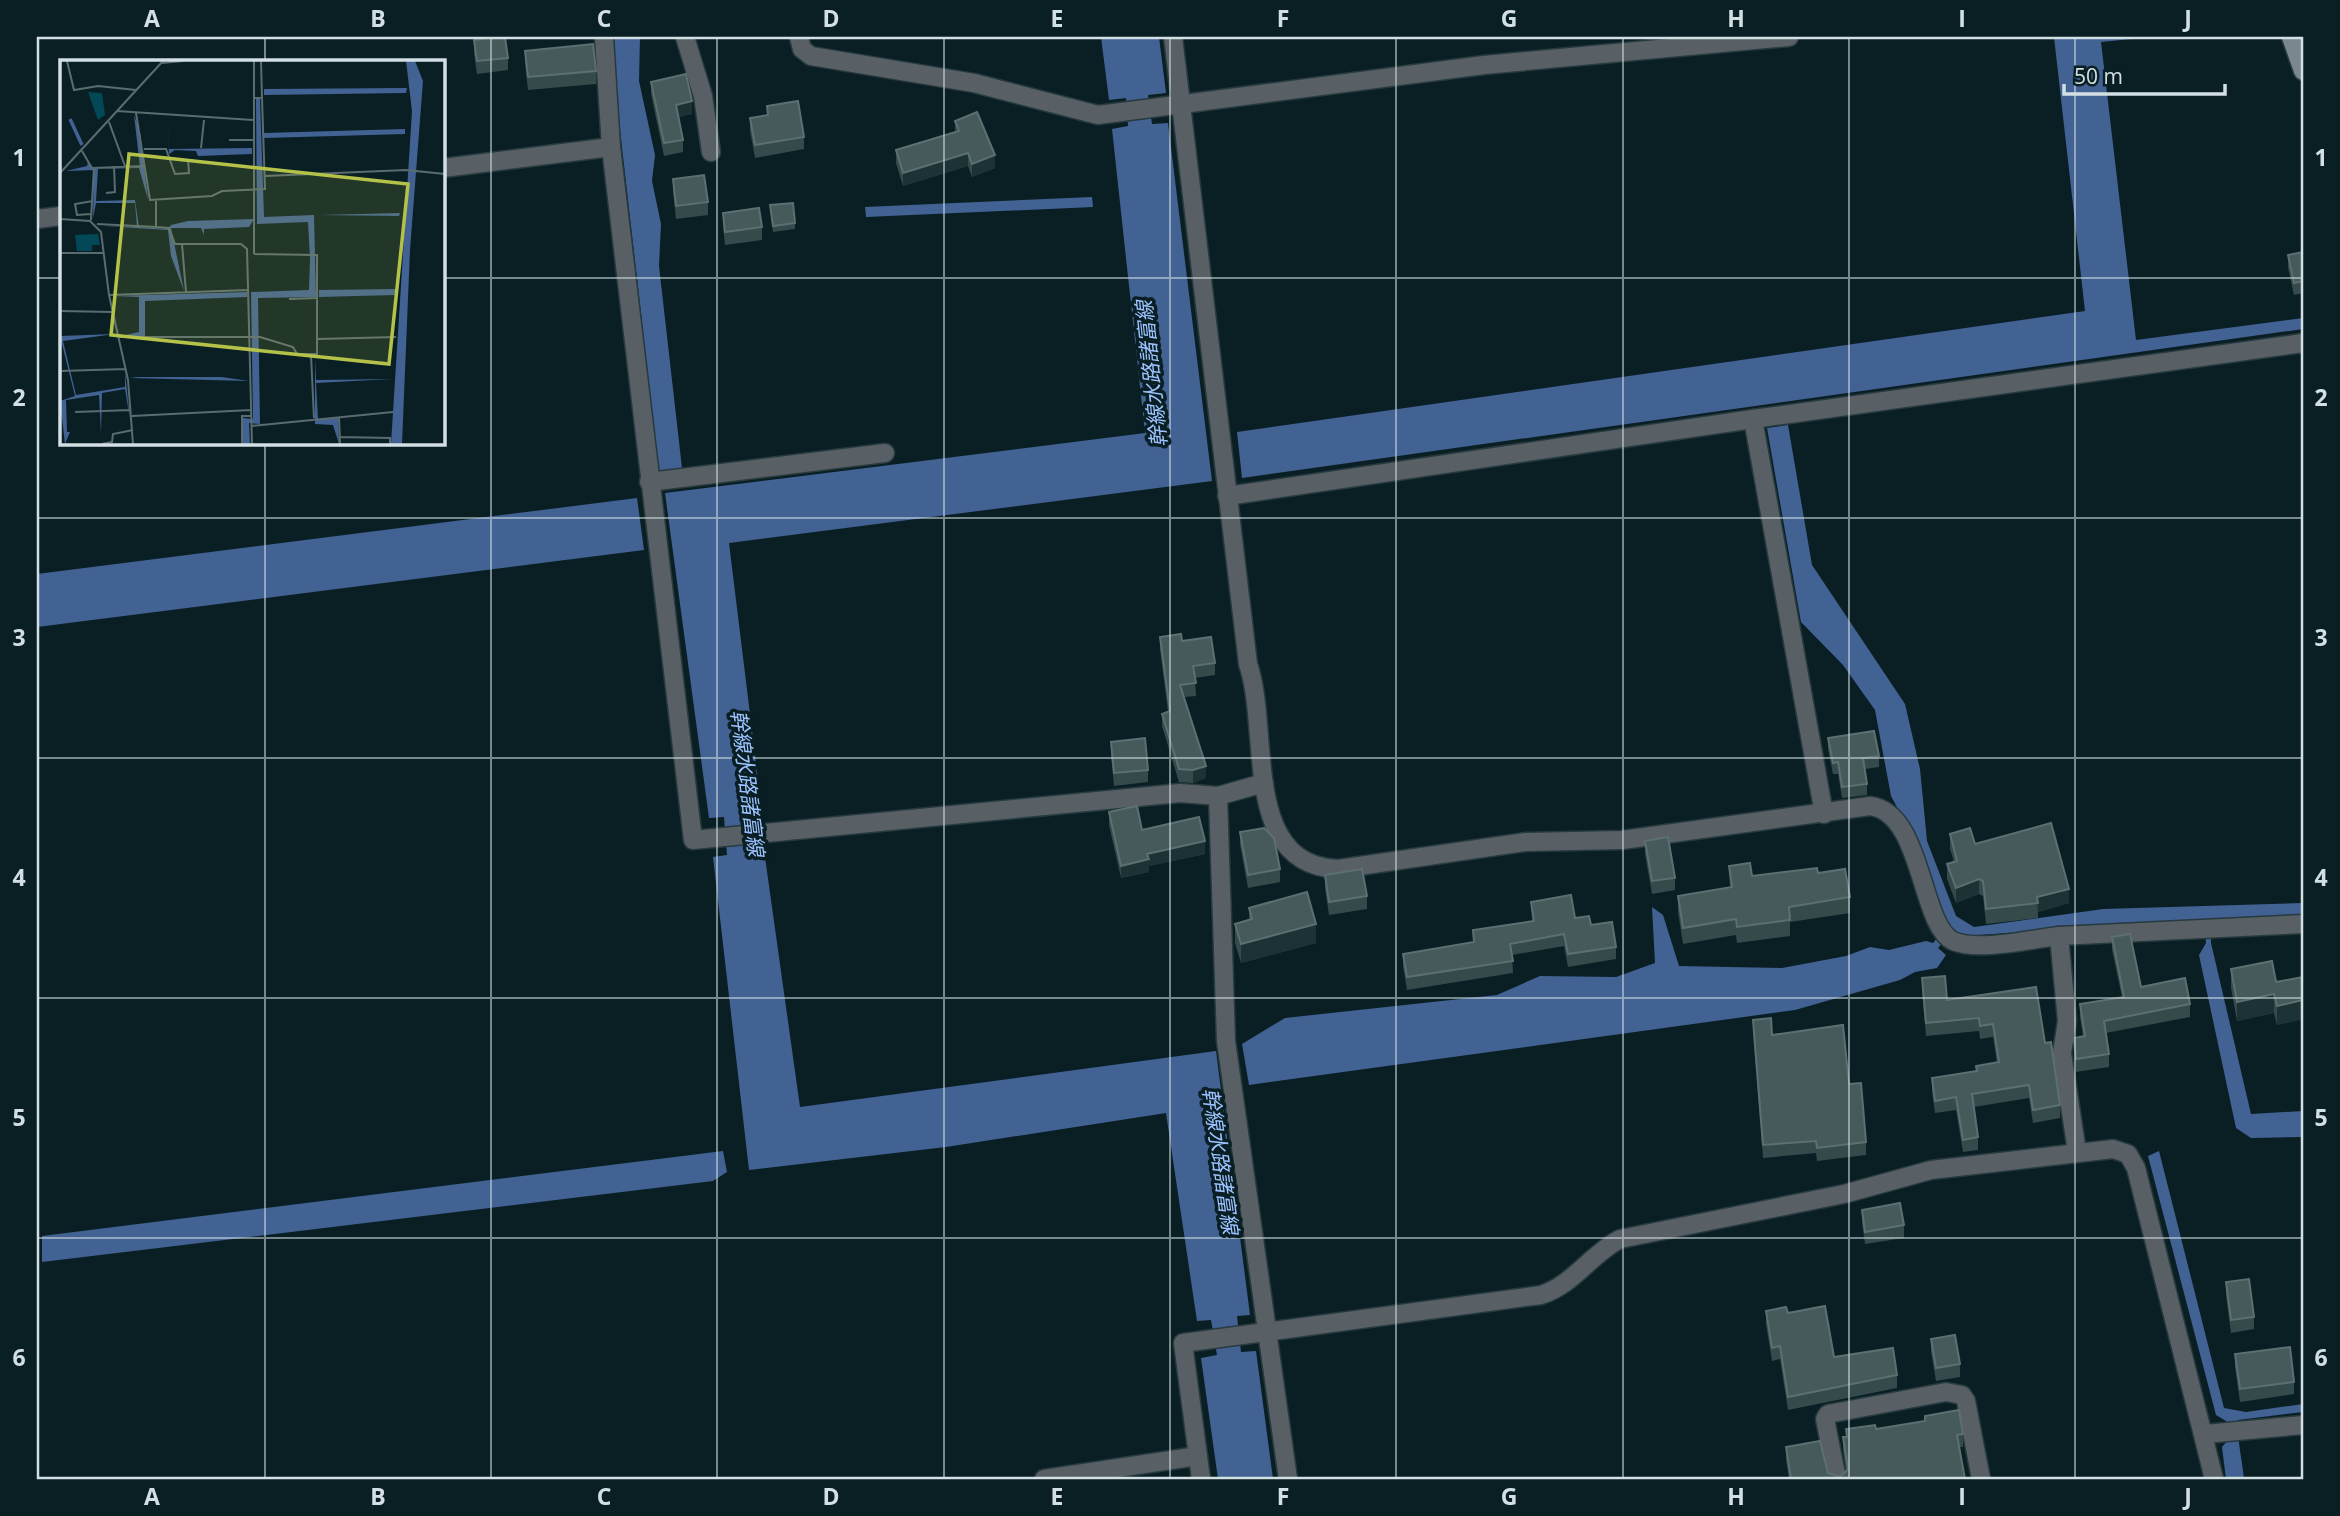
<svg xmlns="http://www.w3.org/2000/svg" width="2340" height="1516" font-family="'Open Sans','Noto Sans JP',sans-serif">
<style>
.water{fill:#426294}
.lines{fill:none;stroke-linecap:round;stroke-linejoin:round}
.street-casing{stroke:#263a3f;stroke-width:21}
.secondary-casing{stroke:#263a3f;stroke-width:21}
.street{stroke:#586065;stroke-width:18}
.secondary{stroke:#7b878f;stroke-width:18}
.wall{fill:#354a4b}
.shaded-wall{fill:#1d3235}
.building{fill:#465a5c;stroke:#5c6f71;stroke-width:2}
.grid{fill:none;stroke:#d3e0e3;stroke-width:2;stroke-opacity:0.55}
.labels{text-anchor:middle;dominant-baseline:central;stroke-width:7;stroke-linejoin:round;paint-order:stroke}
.water-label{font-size:21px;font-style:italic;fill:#9cc3ff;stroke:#0a1f24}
.inset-river{fill:none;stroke:#426294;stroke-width:3.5}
.inset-road{fill:none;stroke:#5a6c70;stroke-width:2}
.view{fill:#b4c24a;fill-opacity:0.15;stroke:#b4c24a;stroke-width:3.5}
.inset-edge{fill:none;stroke:#d3e0e3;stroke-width:3.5}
.neatline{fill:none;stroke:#d3e0e3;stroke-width:2.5}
.grid-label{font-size:23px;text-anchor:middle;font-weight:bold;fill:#d3e0e3}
</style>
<rect width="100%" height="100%" fill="#0a1f24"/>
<g class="water">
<polygon points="614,37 640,37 639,81 655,155 652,181 661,224 659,266 682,468 659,471 616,95"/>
<polygon points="1101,37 1159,37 1166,93 1148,95 1152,124 1168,123 1212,481 729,543 762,812 747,814 751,851 764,850 800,1107 1216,1051 1250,1315 1237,1316 1241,1352 1256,1351 1273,1479 1218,1479 1201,1358 1217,1355 1211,1320 1197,1321 1166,1113 946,1147 749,1170 713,857 727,855 724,817 709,818 665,493 1145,433 1112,129 1128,126 1126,98 1109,100"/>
<polygon points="2054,37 2152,37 2101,42 2136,340 2303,318 2303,329 1242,478 1237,432 2085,311"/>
<polygon points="1092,197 1093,207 866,217 865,207"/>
<polygon points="1788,425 1812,565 1905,704 1920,769 1927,841 1956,916 1974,927 2103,909 2303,903 2303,917 2211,920 2211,943 2251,1114 2303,1111 2303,1137 2251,1138 2236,1128 2199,955 2206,943 2204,919 1965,936 1953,931 1938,948 1946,955 1937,968 1915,972 1900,980 1795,1010 1249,1085 1242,1044 1285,1018 1497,995 1540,976 1616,977 1655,963 1652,907 1663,915 1679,966 1782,968 1846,956 1870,947 1889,950 1926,941 1933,943 1948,925 1917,844 1891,796 1875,710 1843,665 1801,622 1767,428"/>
<polygon points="637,498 644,550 37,627 37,574"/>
<polygon points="723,1151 727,1172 713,1181 42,1262 42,1236"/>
<path d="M2159 1151 2224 1408 2246 1412 2303 1404V1412L2238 1420C2237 1441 2242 1458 2244 1479H2226L2222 1447 2227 1441 2226 1421 2216 1415 2148 1156Z"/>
</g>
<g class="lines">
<g class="street-casing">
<g id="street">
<polyline points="604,37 611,147 693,840 1180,793 1218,796"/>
<polyline points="685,37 703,96 711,152"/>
<polyline points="799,37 802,49 811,56 974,83 1098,115 1484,65 1789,37"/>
<path d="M1173 37 1248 664C1271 731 1240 865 1338 869L1526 842 1622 840 1870 806C1923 812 1920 925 1953 941 1978 952 2031 939 2059 936"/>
<polyline points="443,168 611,147"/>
<polyline points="37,219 61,216"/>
<polyline points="1753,419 1824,814"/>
<polyline points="649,482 885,453"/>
<polyline points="1227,496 1753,419 2303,343"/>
<polyline points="1264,783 1218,796 1226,1041 1288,1479"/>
<polyline points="2077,1152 2062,1053 2067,1021 2059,936 2303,924"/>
<polyline points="2205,1434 2303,1425"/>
<polyline points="1044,1479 1198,1456"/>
<path d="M1201 1479 1183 1343 1541 1295C1573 1285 1591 1254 1620 1239L1844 1194 1931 1170 2113 1149 2128 1154 2136 1168 2214 1479"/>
<polyline points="1837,1479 1825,1419 1828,1414 1946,1392 1962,1395 1966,1401 1981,1479"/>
</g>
</g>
<g class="secondary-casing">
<polyline id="secondary" points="2291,37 2303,71"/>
</g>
<use href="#street" class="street"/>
<use href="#secondary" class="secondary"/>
</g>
<g class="wall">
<polygon points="474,40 508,58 508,70 477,74 474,53"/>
<polygon points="525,51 596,71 596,84 528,90 525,63"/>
<polygon points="651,82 692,114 678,117 683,140 683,152 664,156 651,94"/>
<polygon points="767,106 804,137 804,149 755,158 750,131 750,118 767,115"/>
<polygon points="955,121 995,168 972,177 968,166 903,186 896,163 896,150 955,132"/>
<polygon points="673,179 708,202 708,215 676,219 673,191"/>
<polygon points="770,205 795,223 795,229 773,232"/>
<polygon points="723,213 762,227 762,240 725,245 723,226"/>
<polygon points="2303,252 2303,293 2294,295 2288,268 2288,255"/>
<polygon points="1160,637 1182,641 1215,663 1215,675 1195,678 1196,696 1184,697 1206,778 1193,783 1179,782 1162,726 1162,714 1168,712 1160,649"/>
<polygon points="1828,738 1879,756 1879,767 1865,769 1867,784 1867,795 1842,798 1838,774 1833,774 1828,749"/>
<polygon points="1111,742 1148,770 1148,782 1114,786 1111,755"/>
<polygon points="1109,812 1142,830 1205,854 1149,866 1149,872 1121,878 1109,825"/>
<polygon points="1240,832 1280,869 1280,882 1248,888 1240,845"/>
<polygon points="1950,834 1975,844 2069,903 2038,912 2038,918 1986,924 1983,896 1979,894 1956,903 1947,879 1947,864 1954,862 1950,849"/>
<polygon points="1645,841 1675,878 1675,890 1652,894 1645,854"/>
<polygon points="1729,866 1752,876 1818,873 1850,897 1850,913 1790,922 1790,936 1737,943 1736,935 1683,944 1678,912 1678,896 1730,888"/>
<polygon points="1325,875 1367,896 1367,909 1329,915 1325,888"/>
<polygon points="1531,902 1575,918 1591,925 1616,947 1616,959 1568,967 1564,946 1512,955 1513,973 1407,990 1403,966 1403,954 1473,942 1473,930 1532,921"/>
<polygon points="1249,908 1316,943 1241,963 1235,943 1235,924 1249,920"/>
<polygon points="2112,937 2141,987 2190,1004 2190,1017 2106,1033 2109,1054 2109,1067 2076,1072 2074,1051 2074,1038 2083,1036 2080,1017 2080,1004 2122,997 2112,950"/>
<polygon points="2231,969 2276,982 2303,977 2303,1019 2277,1025 2274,1013 2237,1021 2231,988"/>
<polygon points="1922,978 1947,1000 2045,1043 2060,1105 2060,1118 2033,1123 2029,1098 1974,1107 1978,1137 1978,1150 1963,1152 1956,1110 1935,1113 1932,1091 1932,1078 1976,1071 1976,1066 1997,1063 1993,1037 1980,1039 1979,1031 1926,1036 1922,991"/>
<polygon points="1753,1020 1772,1035 1849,1084 1866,1142 1866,1155 1817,1161 1816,1153 1763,1158 1753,1033"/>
<polygon points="1862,1210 1904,1225 1904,1238 1865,1244 1862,1222"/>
<polygon points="2226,1282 2254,1317 2254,1329 2231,1333 2226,1295"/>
<polygon points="1766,1311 1788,1313 1834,1357 1897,1375 1897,1388 1788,1410 1780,1359 1772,1361 1766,1324"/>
<polygon points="1931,1339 1960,1364 1960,1377 1936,1381 1931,1352"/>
<polygon points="2235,1354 2294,1382 2294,1394 2240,1402 2235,1367"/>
<polygon points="1925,1416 1963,1434 1963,1447 1959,1447 1965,1479 1789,1479 1786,1460 1786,1447 1828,1473 1840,1477 1846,1471 1843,1450 1843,1437 1846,1437 1846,1429 1876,1429 1925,1421"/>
</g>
<g class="shaded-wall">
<polygon points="692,101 692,114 676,118 676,105"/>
<polygon points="968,153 968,166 903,186 903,173"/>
<polygon points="995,155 995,168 972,177 972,164"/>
<polygon points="1206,766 1206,778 1193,783 1193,770"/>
<polygon points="1205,841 1205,854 1149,866 1149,872 1121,878 1121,866 1147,854"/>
<polygon points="1979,879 1979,894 1956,903 1956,888"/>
<polygon points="2069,889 2069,903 2038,912 2037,897"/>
<polygon points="1316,924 1316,943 1241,963 1241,944"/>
<polygon points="2274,994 2274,1013 2237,1021 2237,1002"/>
<polygon points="2303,1000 2303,1019 2277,1025 2277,1006"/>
</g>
<g class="building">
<polygon points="499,37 505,37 508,58 477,61 474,40"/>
<polygon points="593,44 596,71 528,77 525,51"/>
<polygon points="686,74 692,101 676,105 683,140 664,143 651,82"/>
<polygon points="798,101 804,137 755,145 750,118 768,115 767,106"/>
<polygon points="977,112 995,155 972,164 968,153 903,173 896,150 959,131 955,121"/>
<polygon points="704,175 708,202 676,206 673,179"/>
<polygon points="793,203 795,223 773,226 770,205"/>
<polygon points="759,208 762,227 725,232 723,213"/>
<polygon points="2303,252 2303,281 2294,283 2288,255"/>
<polygon points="1181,634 1182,641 1211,637 1215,663 1193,666 1196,683 1180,685 1206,766 1193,770 1179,769 1162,714 1170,711 1160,637"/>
<polygon points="1874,731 1879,756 1863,758 1867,784 1842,787 1838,762 1833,763 1828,738"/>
<polygon points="1145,738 1148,770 1114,773 1111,742"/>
<polygon points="1137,806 1142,830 1199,817 1205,841 1147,854 1149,859 1121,866 1109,812"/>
<polygon points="2051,823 2069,889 2037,897 2038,903 1986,909 1983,881 1979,879 1956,888 1947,864 1957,861 1950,834 1970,828 1975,844"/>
<polygon points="1264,828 1274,838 1280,869 1248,875 1240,832"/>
<polygon points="1668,837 1675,878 1652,881 1645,841"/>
<polygon points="1750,863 1752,876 1817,868 1818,873 1845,869 1850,897 1789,907 1790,920 1737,927 1736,919 1683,928 1678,896 1732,887 1729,866"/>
<polygon points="1362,869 1367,896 1329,902 1325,875"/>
<polygon points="1307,892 1316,924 1241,944 1235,924 1252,919 1249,908"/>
<polygon points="1571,895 1575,918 1589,916 1591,925 1612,922 1616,947 1568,954 1564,934 1510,944 1513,961 1407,977 1403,954 1474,942 1473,930 1534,921 1531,902"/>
<polygon points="2130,934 2141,987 2185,978 2190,1004 2104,1021 2109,1054 2076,1059 2074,1038 2085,1036 2080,1004 2124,997 2112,937"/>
<polygon points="2272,961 2276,982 2303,977 2303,1000 2277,1006 2274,994 2237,1002 2231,969"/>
<polygon points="1945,976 1947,1000 2036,987 2045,1043 2051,1042 2060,1105 2033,1110 2029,1085 1972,1094 1978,1137 1963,1140 1956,1097 1935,1101 1932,1078 1977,1071 1976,1066 1999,1062 1993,1024 1980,1026 1979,1018 1926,1023 1922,978"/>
<polygon points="1771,1018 1772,1035 1843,1025 1849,1084 1861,1083 1866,1142 1817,1148 1816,1141 1763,1145 1753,1020"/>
<polygon points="1900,1203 1904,1225 1865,1232 1862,1210"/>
<polygon points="2249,1279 2254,1317 2231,1320 2226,1282"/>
<polygon points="1825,1306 1834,1357 1893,1348 1897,1375 1788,1397 1780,1346 1772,1348 1766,1311 1786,1307 1788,1313"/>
<polygon points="1955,1335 1960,1364 1936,1368 1931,1339"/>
<polygon points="2290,1347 2294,1382 2240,1389 2235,1354"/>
<polygon points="1959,1410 1963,1434 1957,1435 1965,1479 1791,1479 1786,1447 1820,1441 1828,1473 1840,1477 1848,1469 1843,1437 1847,1437 1846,1429 1875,1425 1876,1429 1925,1421 1925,1416"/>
</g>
<path class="grid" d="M265 37V61M491 37V1479M717 37V1479M944 37V1479M1170 37V1479M1396 37V1479M1623 37V1479M1849 37V1479M2075 37V1479M37 278H61M443 278H2303M265 443V1479M37 518H2303M37 758H2303M37 998H2303M37 1238H2303"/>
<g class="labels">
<g class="water-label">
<text transform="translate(1151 374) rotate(-96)">幹線水路諸富線</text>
<text transform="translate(748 783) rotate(83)">幹線水路諸富線</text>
<text transform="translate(1221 1161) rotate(82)">幹線水路諸富線</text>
</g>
</g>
<g transform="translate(60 60)">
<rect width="385" height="385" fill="#0a1f24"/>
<path d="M28 32 42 33 45 55 38 60ZM38 174 40 185H32V191H17L15 175Z" fill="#024857"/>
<path d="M346 1H355L363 21 350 190 342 384H331L352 51ZM347 28 346 33 204 35V29ZM196 39H200L204 157 254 155 256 237 198 238 200 364 189 363 190 384H183V358L193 359 191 232 249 230 250 198 248 162 197 164ZM74 55 80 72 88 140 79 108 38 109 36 141 75 140 79 167 108 169 111 165 128 161 194 159 189 167 144 169V175L141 168H111L124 231 111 196 108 170 43 166 77 167 75 143H36L33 158 34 110 6 111 27 106 28 102 35 109 80 107ZM108 65 109 89 192 88V94L138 96 136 91 115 90 109 94ZM345 69V74L204 78V73ZM340 153 339 156 257 155H259ZM335 229V235L259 237V230ZM187 232V237L85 241V276H61L79 272V237L52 236ZM55 274 3 281 16 335 65 327V312L70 360 65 329 42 333 41 373 39 335 6 340 7 372H32H10L5 384 0 341 15 336 0 276ZM255 297 256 320 332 319 256 323 258 359 278 358 279 384 273 365 255 364ZM162 317 189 321 70 318 78 317Z" fill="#426294"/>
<path class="inset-river" d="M10 59 22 85"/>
<path class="inset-road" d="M7 1 14 30 38 26 76 30M194 1V194M102 3 123 1M194 38H202L201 1M57 51 193 60M76 53 90 140 152 136 162 131 205 129 202 38M49 62 65 106M169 80H193M141 88 144 60M84 89H106L115 114 129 113 128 99M22 91 33 110M0 113 103 1M205 116 346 110 385 114M46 133 55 132 54 106M31 154 17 155 15 144 33 141M0 159 30 161 41 172 49 235 68 320 73 384M31 160 34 108 85 106M37 164 96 167V141M96 167 109 168 115 184H181L187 189 192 384M122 184 126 232M0 193H43M49 235 189 230M229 239 258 238M0 251 52 252M58 277H200L233 287 237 294H257V195L194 194M258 279 336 277M251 295 254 358M0 311 66 309M15 352 71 350M72 356 191 350M279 357 280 384M191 366 333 352M280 377 330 378V384M42 384 52 382 53 374 73 370M182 384V356H191"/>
<path class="view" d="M69 94 348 124 329 304 51 275Z"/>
<rect width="385" height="385" class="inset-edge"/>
</g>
<rect width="2340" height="1516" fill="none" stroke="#0a1f24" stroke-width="77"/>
<path d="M2064 84v10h161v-10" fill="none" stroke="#d3e0e3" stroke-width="3.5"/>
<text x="2074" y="84" font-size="21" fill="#d3e0e3" stroke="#0a1f24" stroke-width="5" paint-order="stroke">50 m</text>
<rect x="38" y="38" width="2264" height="1440" class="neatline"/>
<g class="grid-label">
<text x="152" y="27">A</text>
<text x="378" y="27">B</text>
<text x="604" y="27">C</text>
<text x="831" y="27">D</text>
<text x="1057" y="27">E</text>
<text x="1283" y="27">F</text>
<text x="1509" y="27">G</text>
<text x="1736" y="27">H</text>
<text x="1962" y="27">I</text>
<text x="2188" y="27">J</text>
<text x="19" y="166">1</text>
<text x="2321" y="166">1</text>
<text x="19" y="406">2</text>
<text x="2321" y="406">2</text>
<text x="19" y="646">3</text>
<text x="2321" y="646">3</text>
<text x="19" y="886">4</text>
<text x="2321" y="886">4</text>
<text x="19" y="1126">5</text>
<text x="2321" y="1126">5</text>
<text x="19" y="1366">6</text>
<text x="2321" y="1366">6</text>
<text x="152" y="1505">A</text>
<text x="378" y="1505">B</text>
<text x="604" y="1505">C</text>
<text x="831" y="1505">D</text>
<text x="1057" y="1505">E</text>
<text x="1283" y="1505">F</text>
<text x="1509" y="1505">G</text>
<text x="1736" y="1505">H</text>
<text x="1962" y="1505">I</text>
<text x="2188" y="1505">J</text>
</g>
</svg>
